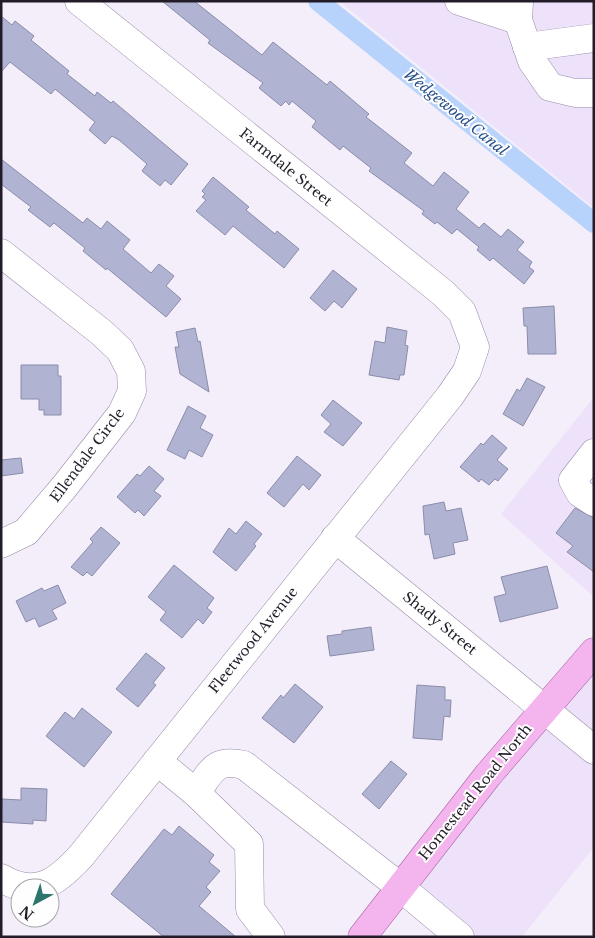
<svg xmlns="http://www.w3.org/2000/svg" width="595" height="938" font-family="'Libre Baskerville',serif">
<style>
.built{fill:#ede2fa}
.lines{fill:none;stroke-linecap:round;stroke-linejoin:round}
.canal{stroke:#b7d3fb;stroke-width:20}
.building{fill:#b1b3d3;stroke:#8a8caa}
.minor-casing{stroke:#988aa7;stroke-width:29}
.major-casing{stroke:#a65fa2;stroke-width:29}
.minor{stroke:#fff;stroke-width:28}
.major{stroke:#f4b5ee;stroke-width:28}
.labels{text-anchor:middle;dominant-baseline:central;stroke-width:4;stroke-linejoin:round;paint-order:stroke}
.street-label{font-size:14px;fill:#221c28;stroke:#fefefe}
.water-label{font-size:15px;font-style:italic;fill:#254e8a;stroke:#fefefe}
</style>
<rect width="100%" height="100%" fill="#f4eefb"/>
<g class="built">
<polygon points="311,1 323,1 594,220 594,230"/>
<polygon points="339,1 594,1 594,208"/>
<polygon points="594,397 594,597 501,514"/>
<polygon points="594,667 594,847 522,937 451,937 407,892"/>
</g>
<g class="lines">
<polyline class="canal" points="318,1 594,223"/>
</g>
<g class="building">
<polygon points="162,1 194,1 262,55 273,42 327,85 330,81 369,114 366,117 412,153 404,163 433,186 444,172 469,192 456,209 479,228 484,223 501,237 508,229 524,242 517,250 532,262 529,267 534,271 524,284 493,258 490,261 477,250 479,247 457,229 452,234 437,222 435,224 422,214 424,211 369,171 371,168 343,146 340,150 312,127 316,121 292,101 289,105 286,101 281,106 259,88 263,83 208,43 210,40"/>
<polygon points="1,16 12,25 15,21 34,36 31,40 69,71 67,74 95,96 97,92 111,103 113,101 188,164 171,185 165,180 160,186 142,171 147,164 119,140 112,136 105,144 89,130 95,122 55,89 51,94 10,62 1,72"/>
<polygon points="1,159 83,223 87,218 101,229 107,221 130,240 123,249 151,273 159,264 174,276 166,286 181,299 166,317 107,268 106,270 83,251 85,248 54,223 50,227 28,210 31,207 1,184"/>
<polygon points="213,177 249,207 246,210 275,234 277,231 299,249 284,268 233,226 225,235 196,211 206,200 202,197 205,194 202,191"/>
<polygon points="333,270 357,289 342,308 334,301 325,311 310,298"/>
<polygon points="554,306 556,354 528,354 527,326 524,326 523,308"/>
<polygon points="387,327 407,331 405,345 408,346 404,375 400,375 399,380 369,375 375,341 385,343"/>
<polygon points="195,328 198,342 200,341 209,392 180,374 175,347 179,347 176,332"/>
<polygon points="21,365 58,365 58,376 61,376 61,415 44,415 44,410 39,410 39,399 21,399"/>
<polygon points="527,378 545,387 523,426 503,414 517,389 520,391"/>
<polygon points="333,400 362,423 343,446 324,432 331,424 321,415"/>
<polygon points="188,406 206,416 200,428 213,435 202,457 189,450 185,459 167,450"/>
<polygon points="492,435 507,448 497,460 508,469 498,481 495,479 489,485 481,479 479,482 460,467 481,443 483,445"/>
<polygon points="297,456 321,475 309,490 303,484 284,507 267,493"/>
<polygon points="21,458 23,473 1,476 1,460"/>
<polygon points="149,466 164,479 154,491 161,496 144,516 138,510 135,513 117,497 137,474 140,476"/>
<polygon points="444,502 446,511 461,508 468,540 453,543 455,554 434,559 429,534 425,535 423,506"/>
<polygon points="575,508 594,518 594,572 567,552 573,546 556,533"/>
<polygon points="246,521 262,534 254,544 256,546 236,571 213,552 229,528 236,534"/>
<polygon points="101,527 120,543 92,576 87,572 83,576 71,567 93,542 90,539"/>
<polygon points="174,565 214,598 207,608 212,612 203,624 198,619 182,638 160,620 166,612 148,597"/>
<polygon points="547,566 558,608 500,622 494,597 506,594 501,577"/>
<polygon points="58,585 66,603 52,610 57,619 39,627 35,618 26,622 16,601 42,588 44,591"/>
<polygon points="371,627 374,650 330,656 327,636 342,634 342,631"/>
<polygon points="146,653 165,668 153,683 156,685 138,707 116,689"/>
<polygon points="295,684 323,707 294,743 262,718 281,695 283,698"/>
<polygon points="417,685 445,687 445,700 451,700 450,717 444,716 442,740 413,738"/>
<polygon points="82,708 112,732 84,767 46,736 65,712 74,719"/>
<polygon points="391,761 407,774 379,809 362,794"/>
<polygon points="21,788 47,789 46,821 33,820 33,824 1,822 2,799 21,800"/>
<polygon points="179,826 214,855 209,862 220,871 206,887 211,892 199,906 236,937 164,937 111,894 164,829 172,835"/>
</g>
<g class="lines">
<g class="minor-casing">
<g id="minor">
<polyline points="459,1 518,20 519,2"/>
<polyline points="518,20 532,61 550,87 575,93 594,93"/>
<polyline points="527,47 594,38"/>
<polyline points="1,253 102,333 120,350 131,371 132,391 122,413 65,486 26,532 1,544"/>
<polyline points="594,453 573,480 580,493 594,502"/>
<polyline points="335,538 594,750"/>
<polyline points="157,761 196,793 249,844 250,909 271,937"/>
<path d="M196 793C212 771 214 758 244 765L399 886 460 937"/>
<path d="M1 878C36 899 57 882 81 856L450 396 467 371 475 347 462 312 443 293 79 1"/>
</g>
</g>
<g class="major-casing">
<polyline id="major" points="362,937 488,775 594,652"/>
</g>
<use href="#minor" class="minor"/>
<use href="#major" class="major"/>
</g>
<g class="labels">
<g class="street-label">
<text transform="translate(286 167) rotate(39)">Farmdale Street</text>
<text transform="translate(87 455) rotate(-53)">Ellendale Circle</text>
<text transform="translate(440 623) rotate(39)">Shady Street</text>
<text transform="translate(253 640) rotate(-51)">Fleetwood Avenue</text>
<text transform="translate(475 792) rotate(-51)">Homestead Road North</text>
</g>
<g class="water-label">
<text transform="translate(456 112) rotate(39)">Wedgewood Canal</text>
</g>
</g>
<rect width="595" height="938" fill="none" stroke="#221c28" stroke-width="5"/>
<g transform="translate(35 903) rotate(220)"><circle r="24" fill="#fefefe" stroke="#a6a4a8"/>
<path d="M0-4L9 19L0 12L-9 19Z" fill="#2d756c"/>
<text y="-8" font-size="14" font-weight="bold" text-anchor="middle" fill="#221c28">N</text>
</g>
</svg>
